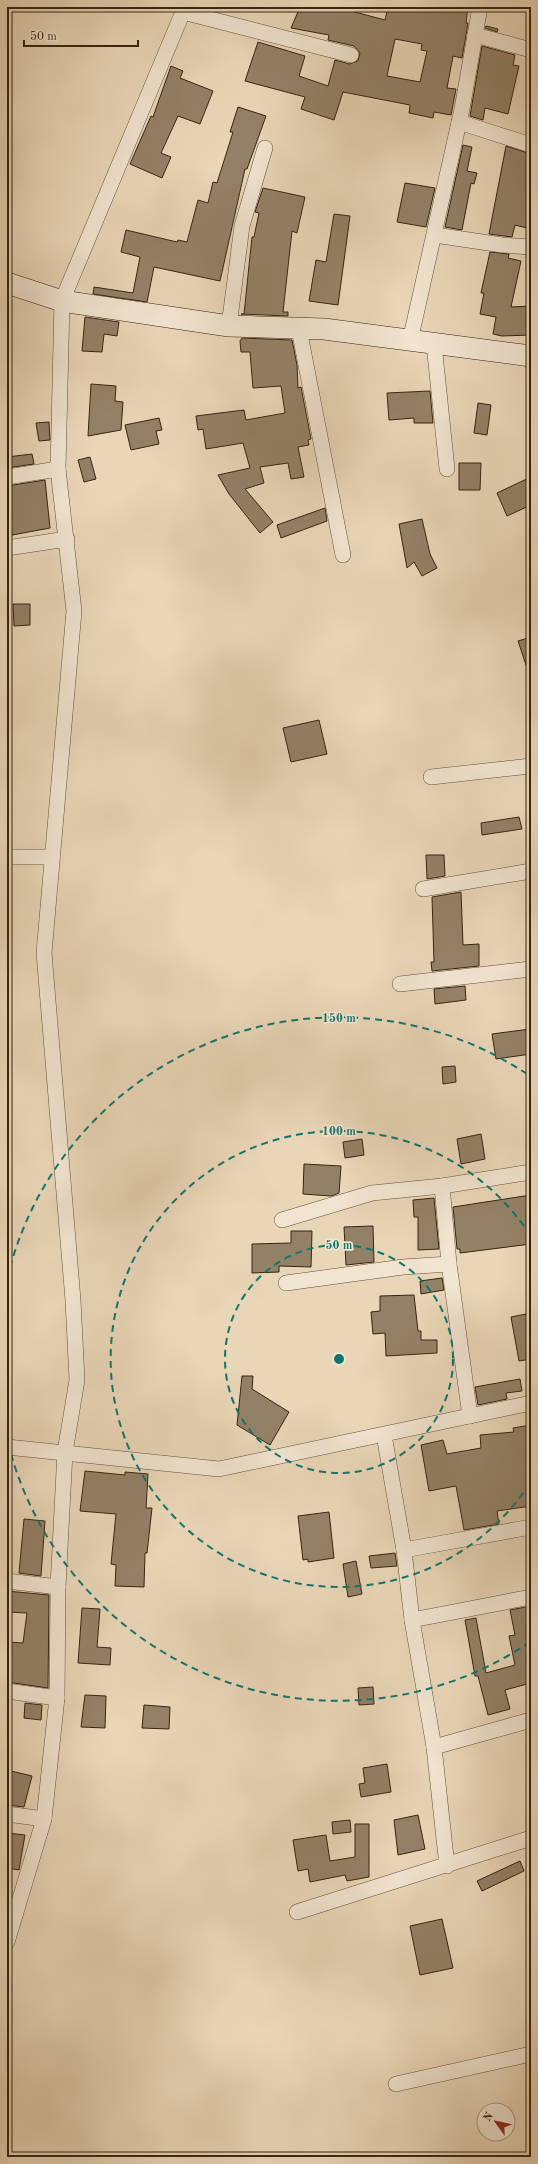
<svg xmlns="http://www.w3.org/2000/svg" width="538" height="2164" font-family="'Old Standard TT',serif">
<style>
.building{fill:#938167;stroke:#352510;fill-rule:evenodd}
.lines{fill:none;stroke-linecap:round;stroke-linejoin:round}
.street-casing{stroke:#62513a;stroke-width:16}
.secondary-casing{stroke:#352510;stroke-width:22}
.street{stroke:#f1e4d0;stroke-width:15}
.secondary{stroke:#f1e4d0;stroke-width:21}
.ring{fill:none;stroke:#0f766e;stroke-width:2;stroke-dasharray:7 5}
.centre{fill:#0f766e;stroke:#f1e4d0;stroke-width:2}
.ring-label{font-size:12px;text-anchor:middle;font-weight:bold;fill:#0f766e;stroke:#f1e4d0;stroke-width:3.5;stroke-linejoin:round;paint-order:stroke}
</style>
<rect width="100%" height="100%" fill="#e9d6b7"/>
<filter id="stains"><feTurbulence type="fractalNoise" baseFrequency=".005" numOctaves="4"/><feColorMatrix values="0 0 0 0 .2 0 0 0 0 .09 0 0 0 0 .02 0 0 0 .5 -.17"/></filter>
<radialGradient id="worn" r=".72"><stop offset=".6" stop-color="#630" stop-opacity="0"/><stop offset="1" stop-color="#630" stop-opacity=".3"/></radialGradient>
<g class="building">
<path d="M300 7H336L385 20 388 7H468L466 23H468L462 58 453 56 447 88 456 89 451 115 434 112 433 118 409 113 410 105 343 92 334 120 301 109 305 97 245 81 258 42 305 56 299 76 328 86 335 60 349 64 358 61 360 53 354 46 328 40 329 35 291 28ZM395 39 422 44 421 50 427 51 420 82 387 76Z"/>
<polygon points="486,26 498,29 497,32 485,28"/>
<polygon points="482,46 515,55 513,65 519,66 508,114 485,108 483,120 470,116"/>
<polygon points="171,66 183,71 180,78 213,91 200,124 178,116 161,153 171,157 162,178 130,164 151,116 153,117"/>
<polygon points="238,107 266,116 247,169 245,169 220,281 154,267 147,302 93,294 94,287 133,293 140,257 121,252 126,230 177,242 178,240 187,242 198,200 208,203 213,182 217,183 233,132 230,132"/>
<polygon points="463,145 472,147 467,171 477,173 474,184 471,183 462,230 445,227"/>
<polygon points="506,146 531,154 531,229 515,225 512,237 489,234"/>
<polygon points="405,183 435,188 426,227 397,222"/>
<polygon points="263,188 305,197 297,233 292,231 283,312 288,312 288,316 241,314 244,314 252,237 254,237 259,213 255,212"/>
<polygon points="334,214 350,216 338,305 309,301 316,260 326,262"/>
<polygon points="490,252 509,254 508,258 521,261 511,307 531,306 531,335 502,336 493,334 496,317 480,314 484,293 481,293"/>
<polygon points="85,317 119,322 117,336 104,334 102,352 82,351"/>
<polygon points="242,338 292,340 297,365 298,388 301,387 311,439 308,440 309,445 298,447 304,477 291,479 288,463 260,467 264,483 245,489 273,522 260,533 229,494 218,475 250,468 243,443 206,449 203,429 198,430 196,416 244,410 246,420 285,413 281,386 253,388 250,352 241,352 240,341"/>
<polygon points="91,384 116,386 115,401 123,402 121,430 88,436"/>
<polygon points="430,391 433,423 414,423 414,418 389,420 387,393"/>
<polygon points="478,403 491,405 487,435 474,433"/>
<polygon points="159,418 162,430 156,431 159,444 131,450 125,425"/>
<polygon points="49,422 50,440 39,441 36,423"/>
<polygon points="32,454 34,464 7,468 7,457"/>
<polygon points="90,457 96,479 84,482 78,460"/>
<polygon points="459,463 481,463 480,490 459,490"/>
<polygon points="531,477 531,505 507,516 497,493"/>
<polygon points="45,480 50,528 7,536 7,486"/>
<polygon points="325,508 327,521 281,538 277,525"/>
<polygon points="422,519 430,554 437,568 422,576 414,562 407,568 399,524"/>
<polygon points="13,604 30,604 30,625 14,626"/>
<polygon points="531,637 531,674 529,674 518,641"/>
<polygon points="319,720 327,754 291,762 283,728"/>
<polygon points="519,817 522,829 482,835 481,823"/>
<polygon points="426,855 444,855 445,876 427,879"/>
<polygon points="461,892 463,945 479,944 479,966 432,971 431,962 434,962 432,897"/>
<polygon points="465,986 466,1000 435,1004 434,989"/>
<polygon points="530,1029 531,1054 496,1059 492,1034"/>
<polygon points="455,1066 456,1082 443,1084 442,1067"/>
<polygon points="481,1134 485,1159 461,1164 457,1139"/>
<polygon points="362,1139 364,1155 345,1158 343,1142"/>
<polygon points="304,1164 341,1166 339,1193 331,1196 303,1194"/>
<polygon points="531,1195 531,1244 460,1253 460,1249 457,1249 453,1207"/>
<polygon points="434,1198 439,1249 418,1250 418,1217 414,1217 413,1200"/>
<polygon points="373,1226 374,1262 346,1265 344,1227"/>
<polygon points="291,1231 312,1231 311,1267 279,1266 279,1272 252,1273 252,1244 291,1243"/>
<polygon points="442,1278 444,1290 421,1294 420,1281"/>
<polygon points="414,1295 418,1331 421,1331 421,1340 437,1340 437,1353 386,1356 385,1333 373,1334 371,1312 380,1311 380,1296"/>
<polygon points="531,1313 531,1359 519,1361 511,1317"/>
<polygon points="242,1376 253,1376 252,1389 289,1412 270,1445 237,1425"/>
<polygon points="520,1379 522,1391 506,1393 507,1399 478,1405 475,1387"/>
<polygon points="531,1425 531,1506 497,1511 499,1524 464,1530 456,1486 429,1491 421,1445 443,1440 447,1454 481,1448 480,1435 514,1432 513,1428"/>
<polygon points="85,1471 125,1475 125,1472 148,1474 146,1508 152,1508 147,1553 145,1553 144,1587 115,1586 116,1565 111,1564 116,1514 80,1511"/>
<polygon points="329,1512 334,1558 308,1562 308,1559 303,1560 298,1516"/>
<polygon points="24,1519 45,1521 41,1576 19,1573"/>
<polygon points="395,1553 397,1566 371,1568 369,1556"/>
<polygon points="356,1561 362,1594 348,1597 343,1564"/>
<polygon points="7,1591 49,1595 48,1688 7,1682 9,1642 23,1643 27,1613 7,1612"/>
<polygon points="531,1606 531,1683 505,1690 510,1709 488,1715 478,1676 475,1676 465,1620 476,1618 486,1673 515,1665 509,1636 515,1635 510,1610"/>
<polygon points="82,1608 100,1609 97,1647 111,1648 110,1665 78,1663"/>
<polygon points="373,1687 374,1704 359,1705 358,1688"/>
<polygon points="85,1695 106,1696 105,1728 81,1727"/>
<polygon points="25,1703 42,1705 41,1720 24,1718"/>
<polygon points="144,1705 170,1707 169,1729 142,1728"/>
<polygon points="387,1764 391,1792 361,1797 359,1784 365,1783 363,1768"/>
<polygon points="7,1770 32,1776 24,1807 7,1805"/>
<polygon points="418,1815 425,1849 398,1855 394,1820"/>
<polygon points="350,1820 351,1832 333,1834 332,1822"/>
<polygon points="355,1824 369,1824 369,1877 347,1881 345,1875 310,1882 308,1869 298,1871 293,1840 326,1835 330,1861 355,1857"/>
<polygon points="7,1833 25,1835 19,1870 7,1868"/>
<polygon points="520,1861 524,1871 482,1891 477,1881"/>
<polygon points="442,1919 453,1968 420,1975 410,1926"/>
</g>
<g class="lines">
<g class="street-casing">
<g id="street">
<polyline points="183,12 351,55"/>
<polyline points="475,35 531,50"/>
<polyline points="459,122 531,145"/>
<polyline points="435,235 502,245 531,247"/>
<polyline points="229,326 242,226 265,148"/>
<polyline points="299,329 343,555"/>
<polyline points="410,341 462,109 480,7"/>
<polyline points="434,344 447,469"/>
<polyline points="7,477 58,469"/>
<polyline points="7,548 67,539"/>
<polyline points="431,777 531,766"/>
<polyline points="7,857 52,857"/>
<polyline points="423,889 531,871"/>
<polyline points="400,984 531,969"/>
<polyline points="442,1186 449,1264 470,1416"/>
<polyline points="282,1220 372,1193 442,1186 531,1172"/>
<polyline points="286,1283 403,1267 449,1264"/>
<polyline points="384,1435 404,1550 412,1620 434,1747 447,1866"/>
<polyline points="7,1447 219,1469 531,1403"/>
<polyline points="404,1550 531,1527"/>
<polyline points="7,1581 58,1587"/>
<polyline points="412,1620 531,1597"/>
<polyline points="7,1691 57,1698"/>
<polyline points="434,1747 531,1720"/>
<polyline points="7,1814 44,1819"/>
<polyline points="297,1912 531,1838"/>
<polyline points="7,1942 44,1819 57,1698 58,1587 65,1452 77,1380 73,1300 44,953 74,611 58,469 62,301 185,7"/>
<polyline points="396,2084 531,2054"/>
</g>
</g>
<g class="secondary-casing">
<polyline id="secondary" points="7,283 62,301 229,326 324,329 531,356"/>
</g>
<use href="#street" class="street"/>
<use href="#secondary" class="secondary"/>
</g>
<g class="ring">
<circle cx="339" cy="1359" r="114"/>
<path d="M530 1483A228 228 0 1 1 530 1235"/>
<path d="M530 1642A341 341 0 0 1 7 1439M7 1279A341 341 0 0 1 530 1076"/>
</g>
<circle cx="339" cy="1359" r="6" class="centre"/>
<g class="ring-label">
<text x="339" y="1022">150 m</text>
<text x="339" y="1135">100 m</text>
<text x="339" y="1249">50 m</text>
</g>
<rect width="538" height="2164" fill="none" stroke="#e9d6b7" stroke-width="24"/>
<rect x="8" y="8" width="522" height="2148" fill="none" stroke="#352510" stroke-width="2"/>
<rect x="12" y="12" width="514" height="2140" fill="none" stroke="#352510"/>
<g transform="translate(496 2122) rotate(303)"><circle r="19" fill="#f1e4d0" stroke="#a69883"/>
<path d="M0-3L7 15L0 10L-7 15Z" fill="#8f2418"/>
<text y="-6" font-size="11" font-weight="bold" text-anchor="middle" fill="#352510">N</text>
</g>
<path d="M24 40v6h114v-6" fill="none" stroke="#352510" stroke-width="2"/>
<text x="30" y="40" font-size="12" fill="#352510" stroke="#f1e4d0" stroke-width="3" paint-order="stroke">50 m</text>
<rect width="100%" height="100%" filter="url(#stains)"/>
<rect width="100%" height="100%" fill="url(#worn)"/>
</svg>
